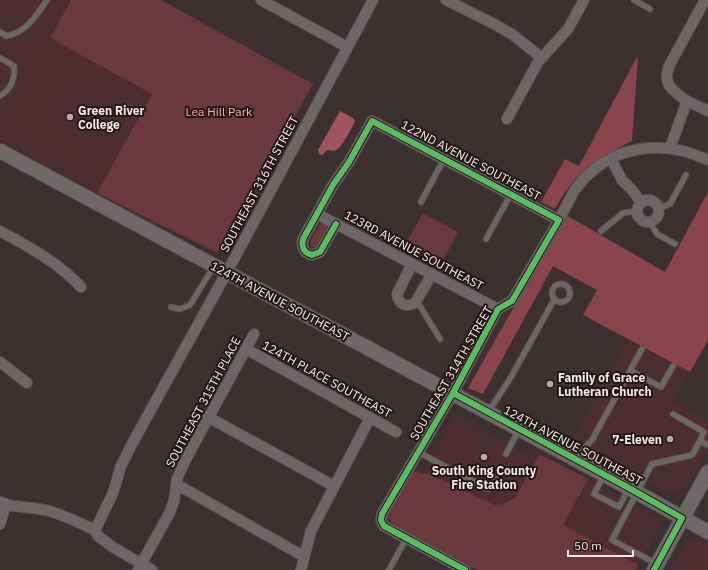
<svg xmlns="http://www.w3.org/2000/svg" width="708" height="570" font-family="'IBM Plex Sans',sans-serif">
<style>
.built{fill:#4c2e31}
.green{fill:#6a393e}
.forest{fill:#8a444c}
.water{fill:#a0545d}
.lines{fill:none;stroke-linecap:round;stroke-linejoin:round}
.lane-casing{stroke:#5a4e4f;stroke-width:7}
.street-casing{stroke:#5a4e4f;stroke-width:12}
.secondary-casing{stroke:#5a4e4f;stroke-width:16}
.lane{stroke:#6c6667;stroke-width:5}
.street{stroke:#6c6667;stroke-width:10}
.secondary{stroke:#6f6868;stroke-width:14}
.cycleway-casing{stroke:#221617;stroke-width:8}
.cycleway{stroke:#5cba63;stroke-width:6}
.poi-dot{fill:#b8a8a9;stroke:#221617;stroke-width:1.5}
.labels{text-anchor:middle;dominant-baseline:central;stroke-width:4;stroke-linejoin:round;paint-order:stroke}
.poi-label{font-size:12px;font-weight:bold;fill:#fae9e9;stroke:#221617;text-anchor:start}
.park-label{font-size:12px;fill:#f7b1b7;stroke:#221617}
.street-label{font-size:12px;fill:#fae9e9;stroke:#221617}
</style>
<rect width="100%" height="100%" fill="#3d3031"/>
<g class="built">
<polygon points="0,0 71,0 50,38 152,94 97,193 0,140"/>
<polygon points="628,340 688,371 672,401 708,421 708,449 694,475 683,489 676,493 669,493 571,443"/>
<polygon points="454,414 544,462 512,522 422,474"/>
<polygon points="588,479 655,516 659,520 659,528 638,565 563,525"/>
<polygon points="696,538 708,543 708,570 670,570 685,543 690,540"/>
</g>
<g class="green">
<polygon points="71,0 161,0 313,84 221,250 215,252 97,193 152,94 50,38"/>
<polygon points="423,213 458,232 441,264 405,245"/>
<polygon points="322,221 327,224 327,227 317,246 315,248 312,247 310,244 310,242"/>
<polygon points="539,454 588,479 563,525 638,565 636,570 477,570 394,527 387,516 407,478 416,471 422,474 429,474 494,505 504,504 515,498"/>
</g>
<g class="forest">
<path d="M638 55 632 141C596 159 575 172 555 209L541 202 565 159 579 166Z"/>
<polygon points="708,192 708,340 690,372 583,315 597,290 553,266 483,394 468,388 566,215 665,272"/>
</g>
<path class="water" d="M340 111 353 118 355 121C352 128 341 150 334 151 331 151 329 150 327 150L322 155 319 154 318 150Z"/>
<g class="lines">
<g class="lane-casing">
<g id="lane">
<polyline points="634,0 650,9"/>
<path d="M0 32 6 36C27 32 35 17 47 0"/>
<path d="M0 58 14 66C15 79 12 88 0 96"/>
<polyline points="421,202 444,159"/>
<polyline points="659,208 670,204 686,175"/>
<polyline points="650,222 657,234 675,244"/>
<polyline points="601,231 623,213 636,211"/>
<polyline points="486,239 511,194"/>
<circle cx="561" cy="293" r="9"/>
<polyline points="417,301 440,339"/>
<polyline points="171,307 180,309 190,305 214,266"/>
<polyline points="631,371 661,387 673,366"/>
<polyline points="489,411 511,377 554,300"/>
<polyline points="673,414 704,432 700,441"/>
<polyline points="418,452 488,489 495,476"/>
<polyline points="506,454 519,430"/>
<polyline points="575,458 592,440 642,349"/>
<polyline points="604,475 594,494 619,507 628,489"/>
<polyline points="657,564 612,540 652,464 692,455 700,441 708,445"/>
<polyline points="389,570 406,539"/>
</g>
</g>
<g class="street-casing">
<g id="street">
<polyline points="261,0 347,47"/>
<polyline points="446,0 496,25 513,35 542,58"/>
<polyline points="687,101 708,111"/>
<polyline points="507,119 538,62 568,29 584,0"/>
<path d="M670 148 687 101C673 91 662 84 669 66L705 0"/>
<polyline points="611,159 622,180 632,190 641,202"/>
<circle cx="648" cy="211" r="11"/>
<polyline points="317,214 498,309"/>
<path d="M562 214C567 205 571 195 577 187 610 145 661 138 708 160"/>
<path d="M336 224 320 252 312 255C304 253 301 247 303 239L333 185 349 162 372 121 559 220 512 301 498 309 453 393 382 514 381 520 384 526 465 570"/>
<path d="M0 231C29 247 58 262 81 287"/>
<path d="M412 264 397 294C398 304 406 308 415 303L432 274"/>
<polyline points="246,349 396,432"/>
<polyline points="0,362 27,383"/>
<polyline points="208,417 334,486"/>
<polyline points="176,484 303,556"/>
<polyline points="0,502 13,506 33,508 50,511 71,519 95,530 98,536 111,546 152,570"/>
<polyline points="0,524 6,504"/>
<polyline points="95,530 113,493 121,466 132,444 227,272 373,0"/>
<polyline points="138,570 170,512 174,501 177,479 185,461 254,334"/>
<polyline points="301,570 311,531 370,418"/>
</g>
</g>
<g class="secondary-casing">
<g id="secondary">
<polyline points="0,151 629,488 708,532"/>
<polyline points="654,570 708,472"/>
</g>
</g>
<use href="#lane" class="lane"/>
<use href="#street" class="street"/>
<use href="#secondary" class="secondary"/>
<g class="cycleway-casing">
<g id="cycleway">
<path d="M336 224 320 252 312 255C304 253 301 247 303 239L333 185 349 162 372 121 559 220 512 301 498 309 453 393 382 514 381 520 384 526 465 570"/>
<polyline points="453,393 629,488 682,518 654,570"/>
</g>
</g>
<use href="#cycleway" class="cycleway"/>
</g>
<g class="poi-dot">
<circle cx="70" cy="117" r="4"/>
<circle cx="550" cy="384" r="4"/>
<circle cx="670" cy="439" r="4"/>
<circle cx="484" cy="457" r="4"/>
</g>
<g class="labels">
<g class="poi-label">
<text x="78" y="110">Green River<tspan x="78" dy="14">College</tspan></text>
<text x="558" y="377">Family of Grace<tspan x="558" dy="14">Lutheran Church</tspan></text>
<text x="662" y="439" text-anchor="end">7-Eleven</text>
<text x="484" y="470" text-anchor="middle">South King County<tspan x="484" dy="14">Fire Station</tspan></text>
</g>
<g class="park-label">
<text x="219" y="111">Lea Hill Park</text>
</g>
<g class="street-label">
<text transform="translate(471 160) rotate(28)">122ND AVENUE SOUTHEAST</text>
<text transform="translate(259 184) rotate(-62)">SOUTHEAST 316TH STREET</text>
<text transform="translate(414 250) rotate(28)">123RD AVENUE SOUTHEAST</text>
<text transform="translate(280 301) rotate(28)">124TH AVENUE SOUTHEAST</text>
<text transform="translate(451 373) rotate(-60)">SOUTHEAST 314TH STREET</text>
<text transform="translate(327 379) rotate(29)">124TH PLACE SOUTHEAST</text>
<text transform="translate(203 402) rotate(-62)">SOUTHEAST 315TH PLACE</text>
<text transform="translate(573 445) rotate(28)">124TH AVENUE SOUTHEAST</text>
</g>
</g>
<path d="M568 550v6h65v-6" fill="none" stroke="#fae9e9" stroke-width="2"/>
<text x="574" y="550" font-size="12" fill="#fae9e9" stroke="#221617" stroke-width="3" paint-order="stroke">50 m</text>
</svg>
